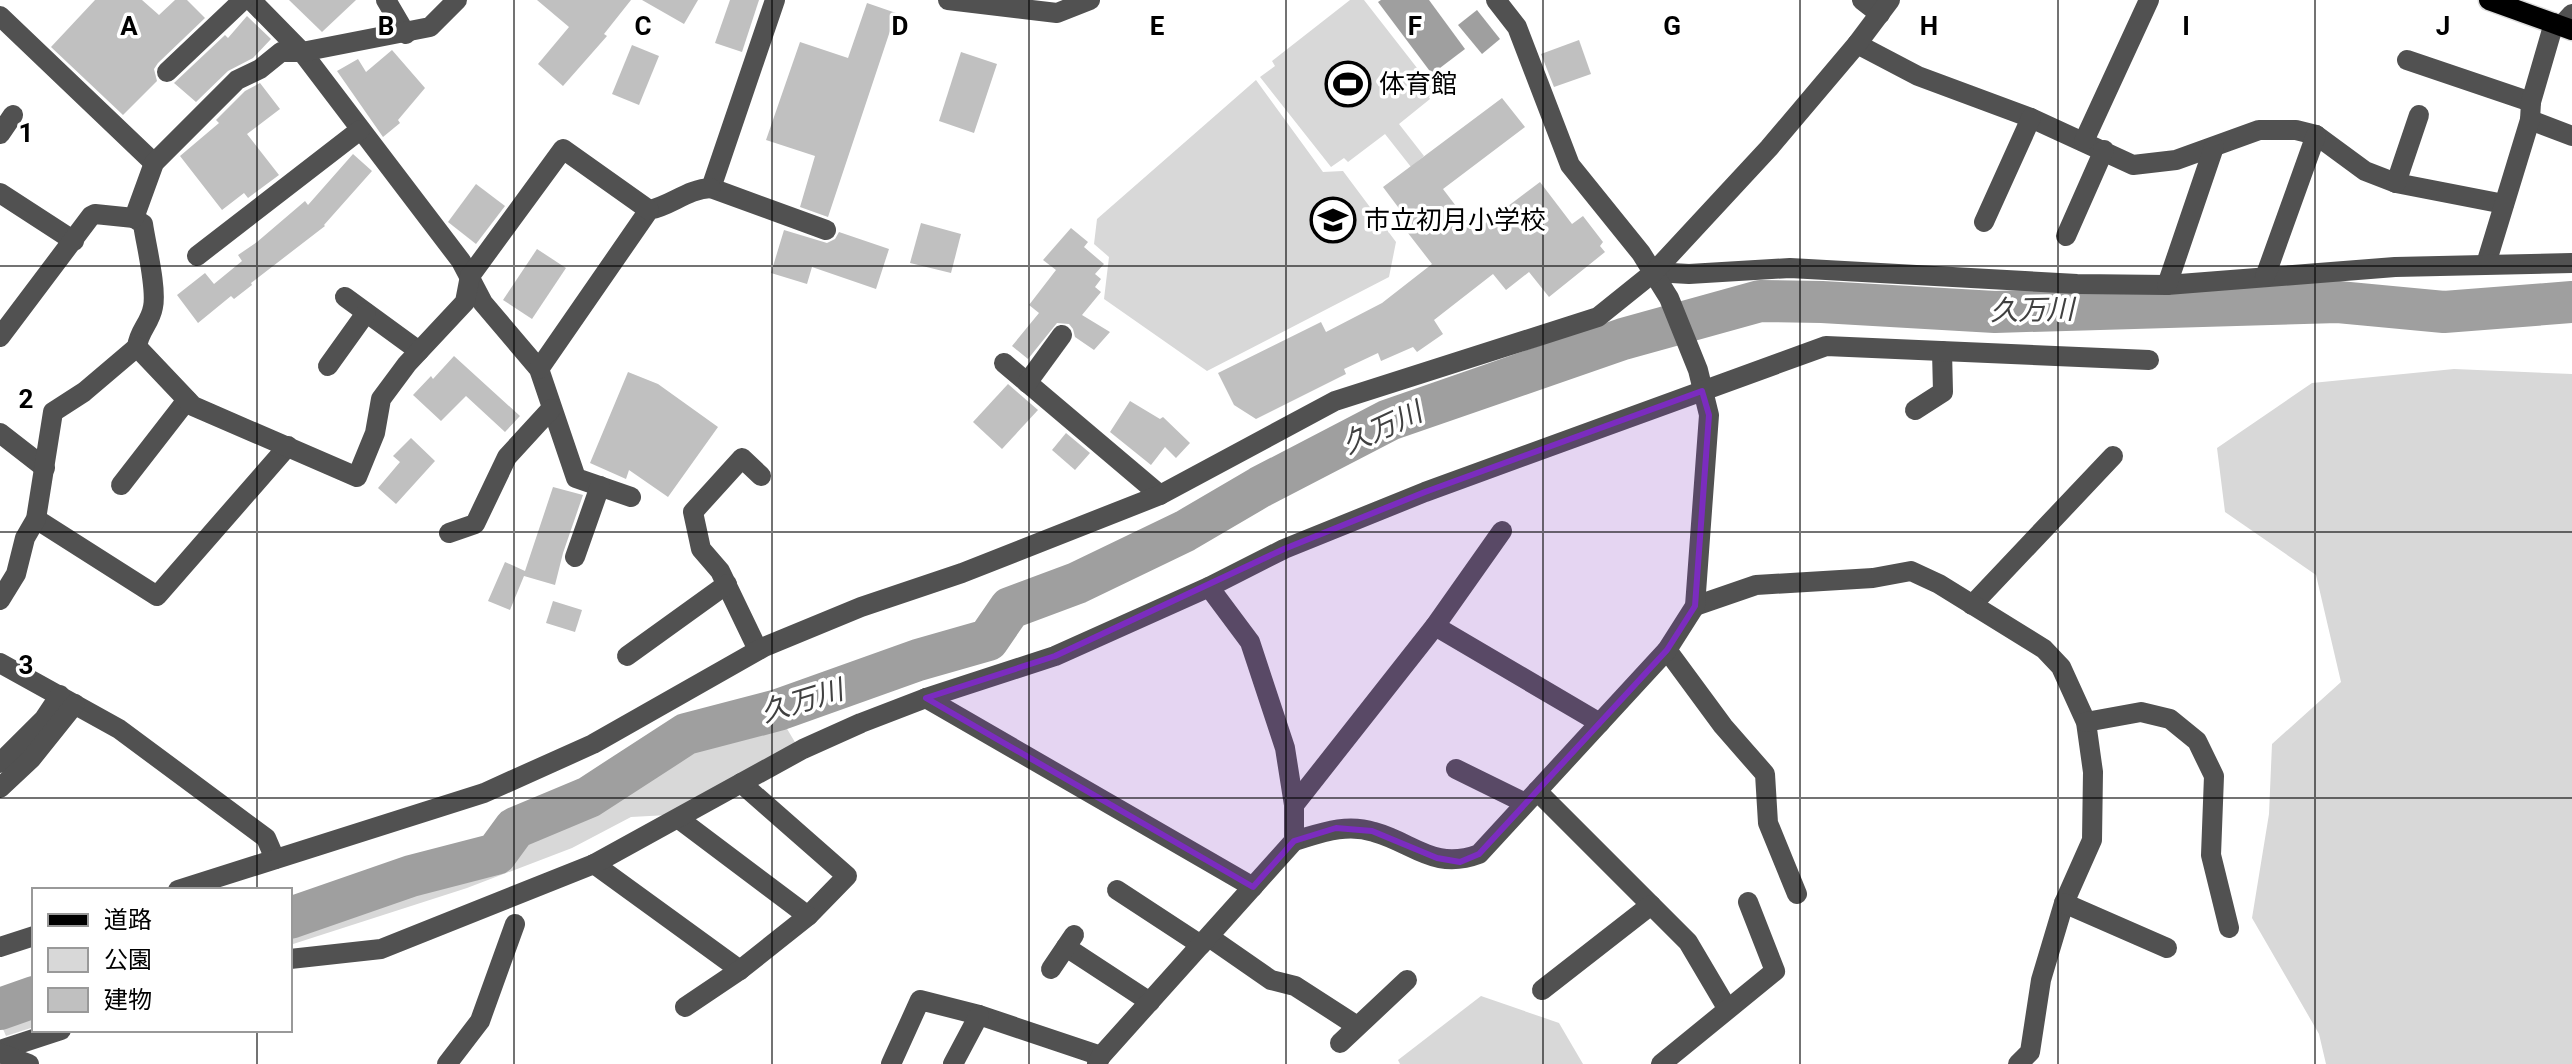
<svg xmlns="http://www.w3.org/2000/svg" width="2572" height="1064" font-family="Roboto,'Noto Sans JP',sans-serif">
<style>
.green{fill:#d8d8d8}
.water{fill:#9f9f9f}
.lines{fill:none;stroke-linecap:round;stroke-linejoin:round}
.river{stroke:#9f9f9f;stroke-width:42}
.building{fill:#c0c0c0}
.major-casing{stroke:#dbdbdb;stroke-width:23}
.minor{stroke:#515151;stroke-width:20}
.major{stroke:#000;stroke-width:20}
.marked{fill:#7b2cbf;fill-opacity:0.2;stroke:#7b2cbf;stroke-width:6;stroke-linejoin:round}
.grid{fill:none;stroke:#000;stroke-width:2;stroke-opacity:0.55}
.labels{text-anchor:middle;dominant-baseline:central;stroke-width:7;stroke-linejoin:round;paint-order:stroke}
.poi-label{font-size:26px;fill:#000;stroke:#fff;text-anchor:start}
.water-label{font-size:28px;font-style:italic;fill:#404040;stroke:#fff}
.grid-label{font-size:26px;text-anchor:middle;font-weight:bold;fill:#000;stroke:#fff;stroke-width:7;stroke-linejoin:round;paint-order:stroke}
</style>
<rect width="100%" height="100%" fill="#fff"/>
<g class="green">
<polygon points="1350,0 1364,0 1435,91 1429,97 1430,99 1399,124 1424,156 1411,167 1385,134 1348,162 1344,158 1331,167 1260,77 1275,66 1272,61"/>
<polygon points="1256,80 1323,172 1343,171 1396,242 1389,277 1207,371 1104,299 1109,257 1094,244 1097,219"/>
<polygon points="2454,369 2572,374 2572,1064 2326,1064 2319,1034 2252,918 2269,814 2272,744 2341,682 2316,575 2225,512 2217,448 2312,383"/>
<polygon points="768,724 786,727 796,744 668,815 631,817 572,848 467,888 290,945 290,929 309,921 350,912 517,854 508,850 520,836 557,818 591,810 689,742 748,725"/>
<polygon points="1481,996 1559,1023 1583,1064 1400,1064 1398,1060"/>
<polygon points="34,1008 34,1027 6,1036 0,1022 28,1014"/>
</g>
<g class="water">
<polygon points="1381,0 1429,0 1465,49 1432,74 1378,2"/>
<polygon points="1477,10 1500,39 1482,54 1458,25"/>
</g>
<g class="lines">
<g class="river">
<polyline points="290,918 411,876 496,854 515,828 589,797 686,734 778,710 918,660 988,640 1010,608 1077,583 1185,531 1260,487 1389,420 1623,339 1760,301 1822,302 1995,312 2338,302 2444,312 2572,302"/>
<polyline points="0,1009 34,997"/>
</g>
</g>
<g class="building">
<polygon points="95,0 142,0 159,15 175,0 187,0 205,18 158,63 154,69 157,81 123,115 51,47"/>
<polygon points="289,0 356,0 322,32"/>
<polygon points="537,0 631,0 604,34 607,36 563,86 538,64 569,27"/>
<polygon points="642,0 698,0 684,24"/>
<polygon points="730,0 759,0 742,52 715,43"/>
<polygon points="867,3 896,13 828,217 800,207 815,156 766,140 800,42 848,58"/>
<polygon points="247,16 271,39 253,58 228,71 196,102 174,83 225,35 228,38"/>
<polygon points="1579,40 1591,74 1554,87 1541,54"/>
<polygon points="632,45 659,56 639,105 612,94"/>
<polygon points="392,50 425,88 398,120 400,123 383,137 337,71 358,59 366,72"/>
<polygon points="961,52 997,64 974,133 939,121"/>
<polygon points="260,83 280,109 247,134 279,175 248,198 244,193 222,210 180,156 219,123 216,120 245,91"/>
<polygon points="1502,98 1525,127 1443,189 1475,231 1540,182 1572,224 1583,216 1603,242 1600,246 1605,252 1549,297 1529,272 1506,290 1493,274 1434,320 1443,334 1417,352 1413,347 1381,361 1378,353 1344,369 1346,374 1256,419 1234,405 1218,373 1321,322 1326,332 1382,303 1432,264 1401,224 1407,219 1383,187"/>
<polygon points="353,154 372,171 324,225 325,226 251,283 252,285 234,299 231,296 198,323 177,295 205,273 214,284 242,261 238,255 257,242 305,201 308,205"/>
<polygon points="476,184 505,206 476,244 448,222"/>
<polygon points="921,223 961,234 951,273 910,263"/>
<polygon points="1071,228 1088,242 1084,247 1104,264 1095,274 1101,279 1095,287 1101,292 1082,315 1110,332 1094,350 1075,337 1073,329 1069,324 1057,323 1028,359 1012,346 1039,313 1029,305 1056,270 1043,260"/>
<polygon points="784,230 827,243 835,239 839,232 889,249 876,289 812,267 807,284 771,273"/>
<polygon points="537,249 566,268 532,319 503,300"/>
<polygon points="454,356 520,416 505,432 466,396 441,421 413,395 431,376 433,379"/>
<polygon points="628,372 658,384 718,427 668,497 629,470 626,479 590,463"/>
<polygon points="1008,384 1038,410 1002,449 973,422"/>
<polygon points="1130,401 1160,419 1163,417 1190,443 1176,458 1165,447 1151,465 1110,432"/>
<polygon points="1066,433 1090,453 1075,470 1052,450"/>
<polygon points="411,438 435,461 396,504 378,488 400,462 393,456"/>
<polygon points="553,487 583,495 563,553 555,585 524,576 510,610 488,601 505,562 525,571"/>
<polygon points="553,601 582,610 575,632 546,623"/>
</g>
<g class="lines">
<g class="major-casing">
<polyline id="major" points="2489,0 2572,30"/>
</g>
<g class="minor">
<polyline points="251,0 302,52 461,261 483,303 539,369 576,478 631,497"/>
<polyline points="386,0 406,34"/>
<polyline points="775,0 711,188 826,230"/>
<polyline points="948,0 1057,13 1090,0"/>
<polyline points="1862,0 1880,14"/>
<polyline points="0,16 154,163"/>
<polyline points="2561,26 2572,14"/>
<polyline points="1857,44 1918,76 2031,118 2133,165 2176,160 2259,130 2296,130 2316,135 2365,171 2396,183 2504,204"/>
<polyline points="2407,60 2531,102"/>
<polyline points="167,72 243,0"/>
<polyline points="2530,120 2572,136"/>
<polyline points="0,134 13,115"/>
<polyline points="2084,141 2149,0"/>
<polyline points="2396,183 2419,115"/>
<polyline points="0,193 74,241"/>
<path d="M134 218 143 224C146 245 157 288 153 307 150 324 139 330 137 347"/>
<polyline points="1984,222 2031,118"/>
<polyline points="2066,236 2104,150"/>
<polyline points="197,256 360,130"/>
<polyline points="2486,264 2530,120 2531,102 2554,23"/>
<polyline points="1654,272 1689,274 1790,268 2077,284 2167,285 2395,267 2572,263"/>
<polyline points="2265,277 2316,135"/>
<polyline points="2167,285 2214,147"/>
<polyline points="345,297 419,351"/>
<polyline points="0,337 91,216 95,214 134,218 154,163 237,80 260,69 281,52 302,52 430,27 457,0"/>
<polyline points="1004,363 1160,495"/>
<polyline points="328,366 366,313"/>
<path d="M539 369 649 210C671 206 687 189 711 188"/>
<polyline points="1027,383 1062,335"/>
<polyline points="1915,410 1943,392 1942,351"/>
<polyline points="0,433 45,468"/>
<polyline points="121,485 187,400"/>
<polyline points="36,519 157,596 288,446"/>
<polyline points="449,533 475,524 507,457 551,409"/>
<polyline points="575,557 600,486"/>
<polyline points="1209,587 1250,642 1285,748 1294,805"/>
<polyline points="0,600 16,574 25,538 36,519 53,412 84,392 137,347 193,406 357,477 375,433 381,399 407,364 465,302 470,276 563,149 649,210"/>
<polyline points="1972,605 2113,456"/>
<polyline points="1695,606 1756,585 1873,578 1911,571 1939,584 2044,649 2061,667 2086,722 2093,772 2092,840 2064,903 2041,980 2030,1052 2018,1064"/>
<polyline points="1435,626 1600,723"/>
<polyline points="758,650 720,571 701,549 693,512 742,458 761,476"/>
<polyline points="1667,650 1723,726 1765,774 1768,823 1797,894"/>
<polyline points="627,656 727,584"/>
<polyline points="0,663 119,729 266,838 275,859"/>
<polyline points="926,698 1253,887"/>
<polyline points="2086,722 2141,712 2170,719 2197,741 2214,776 2211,855 2229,928"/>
<polyline points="0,763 44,719 60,695"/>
<polyline points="1456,769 1525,803"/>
<polyline points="0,788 31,759 75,704"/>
<polyline points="1537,791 1688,942 1727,1008"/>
<polyline points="679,819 808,916 847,876 741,783"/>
<path d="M1294 841C1321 833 1346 823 1374 832 1414 843 1434 871 1479 854L1667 650 1695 606 1709 415 1698 370 1669 298 1641 253 1570 165 1517 27 1496 0"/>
<polyline points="594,864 740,970"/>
<polyline points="178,890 484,793 593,744 764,647 861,607 962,573 1160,495 1335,401 1598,317 1654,272 1769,148 1857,44 1890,0"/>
<polyline points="1117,890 1201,945"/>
<polyline points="2064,903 2167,948"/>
<polyline points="1209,937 1271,980 1295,986 1357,1026"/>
<polyline points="0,947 34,936"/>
<polyline points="1066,947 1150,1002"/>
<polyline points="290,959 381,949 594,864 803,749 861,723 926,698 1055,656 1209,587 1284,549 1425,492 1826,346 2149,360"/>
<polyline points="1051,969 1074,935"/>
<polyline points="1542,990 1651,905"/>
<polyline points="685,1007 740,970 808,916"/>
<polyline points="1340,1043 1407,980"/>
<polyline points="0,1050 61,1030"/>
<polyline points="0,1053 29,1064"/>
<polyline points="447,1064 480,1021 515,924"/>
<polyline points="891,1064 920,1000 979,1015 1101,1056"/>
<polyline points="953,1064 979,1015"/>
<polyline points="1097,1064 1101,1056 1294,841 1294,805 1435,626 1502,531"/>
<polyline points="1661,1064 1775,971 1748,902"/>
</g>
<use href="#major" class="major"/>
</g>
<path class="marked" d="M1702 391 1709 415 1695 606 1667 650 1479 854 1460 862 1437 858 1372 831 1336 828 1294 841 1253 887 926 698 1055 656 1284 549 1425 492Z"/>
<path class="grid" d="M257 0V890M514 0V1064M772 0V1064M1029 0V1064M1286 0V1064M1543 0V1064M1800 0V1064M2058 0V1064M2315 0V1064M0 266H2572M0 532H2572M0 798H2572M257 1030V1064"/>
<defs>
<g id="stadium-ring" transform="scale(2.3)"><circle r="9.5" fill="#fff" stroke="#000" stroke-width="1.5"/><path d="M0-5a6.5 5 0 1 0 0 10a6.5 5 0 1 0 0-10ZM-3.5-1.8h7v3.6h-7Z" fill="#000"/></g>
<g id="school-ring" transform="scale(2.3)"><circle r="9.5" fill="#fff" stroke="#000" stroke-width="1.5"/><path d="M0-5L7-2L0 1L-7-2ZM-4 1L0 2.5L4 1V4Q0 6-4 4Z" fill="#000"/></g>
</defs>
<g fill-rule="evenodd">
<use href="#stadium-ring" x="1348" y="84"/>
<use href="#school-ring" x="1333" y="220"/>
</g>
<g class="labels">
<g class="poi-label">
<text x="1379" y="84">体育館</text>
<text x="1364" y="220">市立初月小学校</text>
</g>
<g class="water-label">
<text transform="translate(2032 310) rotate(-1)">久万川</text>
<text transform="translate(1382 428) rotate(-25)">久万川</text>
<text transform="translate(802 701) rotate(-17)">久万川</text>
</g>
</g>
<g class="grid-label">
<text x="129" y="35">A</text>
<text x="386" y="35">B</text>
<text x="643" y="35">C</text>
<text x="900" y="35">D</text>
<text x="1157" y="35">E</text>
<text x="1415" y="35">F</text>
<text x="1672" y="35">G</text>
<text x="1929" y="35">H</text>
<text x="2186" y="35">I</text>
<text x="2443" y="35">J</text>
<text x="26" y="142">1</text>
<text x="26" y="408">2</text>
<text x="26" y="674">3</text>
</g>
<rect x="32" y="888" width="260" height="144" fill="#ffffff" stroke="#999999" stroke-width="2"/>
<rect x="48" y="914" width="40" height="12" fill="#000000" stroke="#999999" stroke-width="2"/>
<text x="104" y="928" font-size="24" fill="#000000">道路</text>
<rect x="48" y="948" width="40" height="24" fill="#d8d8d8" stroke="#999999" stroke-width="2"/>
<text x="104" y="968" font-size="24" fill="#000000">公園</text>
<rect x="48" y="988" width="40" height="24" fill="#c0c0c0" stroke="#999999" stroke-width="2"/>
<text x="104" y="1008" font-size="24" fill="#000000">建物</text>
</svg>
